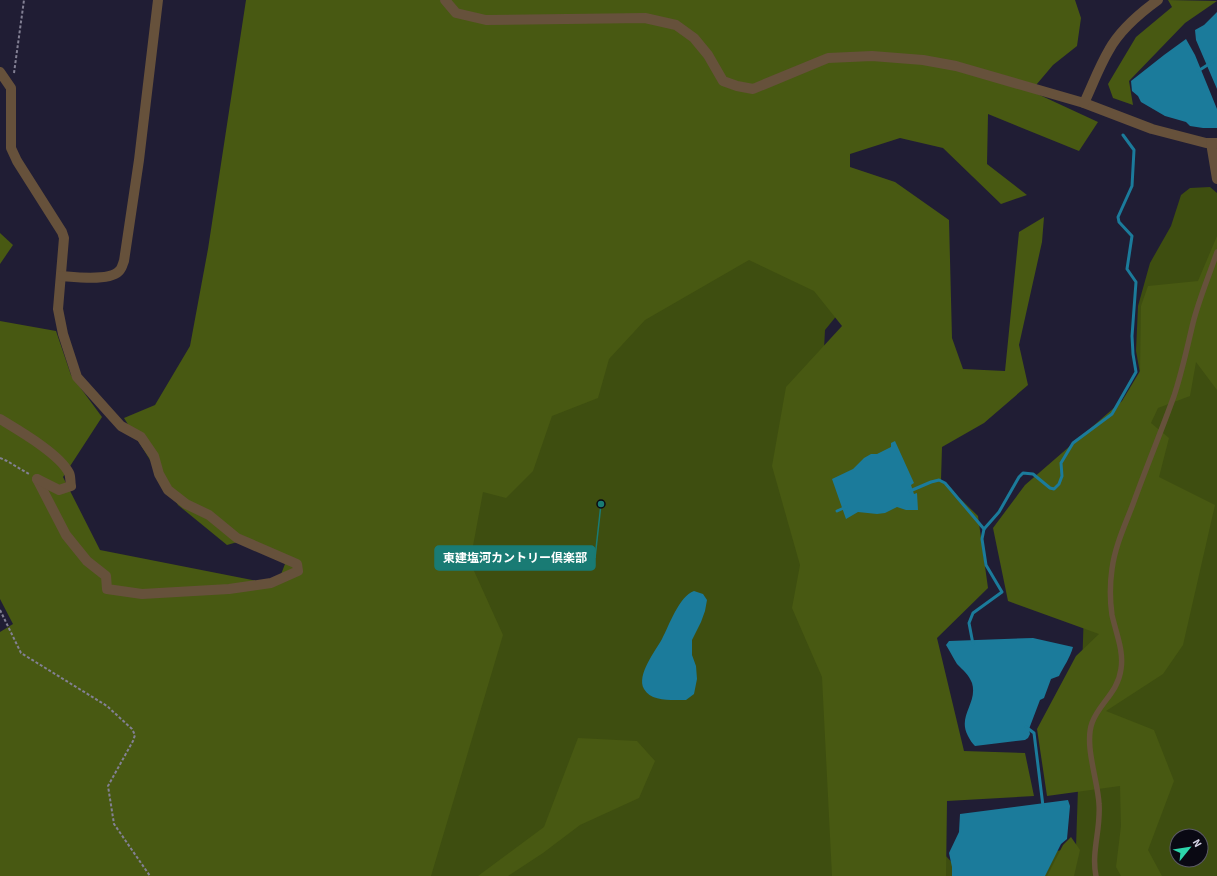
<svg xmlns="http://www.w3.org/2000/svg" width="1217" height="876" font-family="'Source Sans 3','Noto Sans JP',sans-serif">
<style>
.green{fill:#3e4e10;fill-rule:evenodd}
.forest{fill:#485912}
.water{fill:#1b7b9b}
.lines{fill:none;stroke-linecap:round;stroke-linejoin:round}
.stream{stroke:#1b7b9b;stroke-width:3}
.path{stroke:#838094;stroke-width:2;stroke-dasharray:3 2;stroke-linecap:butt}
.service{stroke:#66513b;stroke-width:5.5}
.minor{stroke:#66513b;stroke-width:10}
.leader{fill:none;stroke:#197b74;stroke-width:1.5}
.callout-dot{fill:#197b74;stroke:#0a0913;stroke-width:1.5}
.callout{fill:#197b74;stroke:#197b74;stroke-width:1.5}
.callout-label{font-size:12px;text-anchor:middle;font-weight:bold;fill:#fff}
</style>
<rect width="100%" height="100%" fill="#201d34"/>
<path class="green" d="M459 180 873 271 825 330 823 368 928 837 960 871 1076 847 1085 581 1115 419 1140 373 1136 351 1138 306 1150 263 1171 226 1181 195 1190 188 1210 187 1217 193V876H344ZM1177 836H1201V860H1177Z"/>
<g class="forest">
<polygon points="246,0 1075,0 1081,18 1077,46 1053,65 1031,91 1098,122 1079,151 988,114 987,164 1027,195 1001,204 943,148 900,138 850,154 850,167 895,182 949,220 952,338 963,369 1005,371 1019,232 1044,217 1042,242 1019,345 1028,385 984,423 942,447 941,480 978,516 988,588 937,638 964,751 1025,753 1034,796 947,801 946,876 832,876 822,677 792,608 800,565 772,466 786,387 842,326 814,291 749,260 645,320 609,359 598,398 552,416 533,471 506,498 483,492 470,562 503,635 431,876 0,876 0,632 13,624 0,599 0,321 56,331 71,375 102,417 63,477 100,550 277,585 288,556 248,539 227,545 178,505 124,418 155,405 190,346 208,249"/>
<polygon points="1168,0 1217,1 1185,23 1129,81 1133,105 1113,98 1108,84 1136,37 1172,7"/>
<polygon points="0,233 13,245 0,264"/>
<polygon points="1217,236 1217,390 1196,362 1190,396 1158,408 1151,423 1169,438 1159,477 1215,505 1183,645 1163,674 1106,711 1154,730 1174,781 1148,850 1162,876 1121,876 1116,867 1121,826 1120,786 1047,796 1037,729 1076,656 1099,634 1008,601 993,528 1025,485 1122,401 1140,371 1141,306 1148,286 1198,281"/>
<polygon points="578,738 637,741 655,761 639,798 580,825 543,853 508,876 478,876 544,827"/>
<polygon points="1071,837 1080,850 1074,876 1047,876 1063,845"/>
</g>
<g class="water">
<polygon points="1217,12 1217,89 1196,40 1195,30 1204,25"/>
<polygon points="1186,39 1195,55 1217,109 1217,128 1203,128 1190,126 1186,122 1165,116 1141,102 1138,96 1132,91 1131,81 1164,55"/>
<polygon points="895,441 914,483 911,485 914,494 917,493 918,510 906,510 897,507 885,513 877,514 858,512 846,519 832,479 853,469 864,458 871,454 877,454 891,447 891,443"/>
<path d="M694 591 703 594 707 600 705 611 701 622 692 640V655L696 666 697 679 694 694 686 700C673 700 651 702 644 689 636 675 656 650 662 639 669 626 679 596 694 591Z"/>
<path d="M1033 638 1073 647C1070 658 1064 666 1059 676L1051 679 1044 698 1040 700 1029 729 1030 734 1028 738 1025 740 975 746C972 743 970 740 968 736 957 716 978 703 972 683 969 675 963 670 957 664 953 658 950 651 946 645L949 641Z"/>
<polygon points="1068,800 1070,806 1067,839 1061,844 1045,876 952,876 952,867 949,853 959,832 960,814"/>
</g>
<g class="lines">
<g class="stream">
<polyline points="1198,71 1217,59"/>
<polyline points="910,491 931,482 939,480 945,483 984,529"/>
<polyline points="837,511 846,507"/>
<polyline points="973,644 969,623 973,613 1002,592 986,565 982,539 984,529 999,512 1019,477 1023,473 1033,474 1050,488 1054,489 1059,484 1062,476 1061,463 1073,443 1112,414 1136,372 1133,354 1132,336 1136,282 1127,269 1132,236 1119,222 1118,217 1132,186 1134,150 1123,135"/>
<polyline points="1026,727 1034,733 1043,806"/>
</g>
<g class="path">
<polyline points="14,73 24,0"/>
<polyline points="0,458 7,461 29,474"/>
<polyline points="0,610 21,653 107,706 132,729 135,735 133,741 108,786 114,824 150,876"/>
</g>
<path class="service" d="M1096 876C1091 852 1101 829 1099 804 1098 781 1084 745 1092 723 1099 703 1118 693 1121 669 1124 651 1116 633 1112 615 1110 601 1110 583 1112 569 1115 546 1125 525 1133 504 1146 468 1161 432 1174 396 1182 372 1187 348 1193 323 1199 299 1209 276 1217 252"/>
<g class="minor">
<polyline points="445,0 456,13 486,20 645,18 676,25 694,38 708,55 723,81 737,86 753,89 828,58 872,56 923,60 956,66 1084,103 1152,129 1206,143 1217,143"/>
<polyline points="0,72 11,88 11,148 17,161 62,232 64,238 58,309 63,334 77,377 121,426 141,437 154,456 159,474 168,490 186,504 209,515 237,538 297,564 298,571 271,583 229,589 142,594 107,589 106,576 87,561 66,535 37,479"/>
<path d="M1084 103C1092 86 1099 67 1109 50 1120 30 1140 13 1158 0"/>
<polyline points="1211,143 1217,179"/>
<path d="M61 276C75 277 111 282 120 270 122 268 123 263 124 261L139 160 158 0"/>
<path d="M0 419C18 430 60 454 69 473 71 477 70 482 71 486L59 490 37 479"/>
</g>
</g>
<path class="leader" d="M601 504L595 558"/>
<circle class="callout-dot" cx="601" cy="504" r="4"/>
<rect class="callout" x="435" y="546" width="160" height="24" rx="4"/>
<g class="callout-label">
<text x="515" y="562">東建塩河カントリー倶楽部</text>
</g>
<g transform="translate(1189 848) rotate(60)"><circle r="19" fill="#0a0913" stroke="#5b5966"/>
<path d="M0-3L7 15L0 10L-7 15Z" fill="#2dd5ab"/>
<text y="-6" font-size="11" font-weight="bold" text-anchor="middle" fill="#d4d2e3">N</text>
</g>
</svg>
